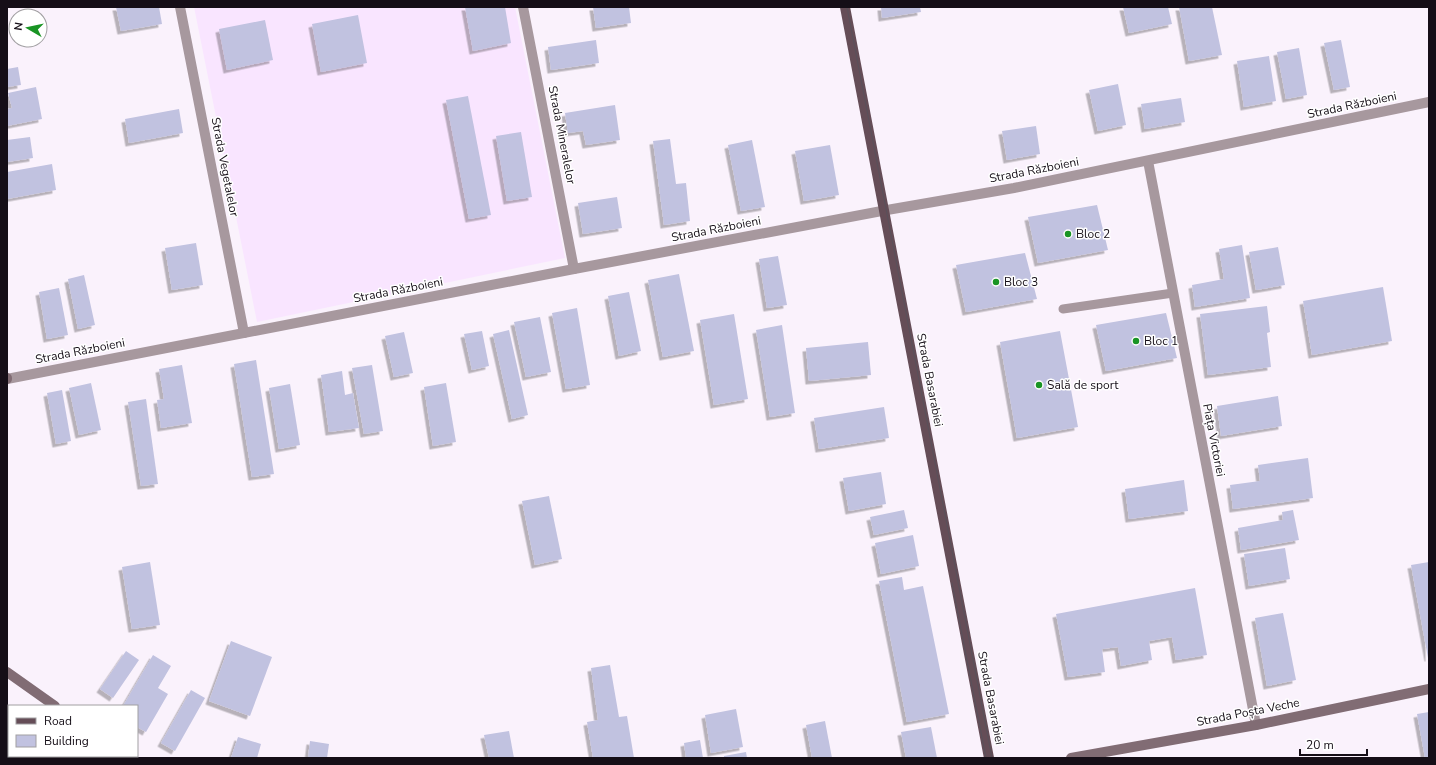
<svg xmlns="http://www.w3.org/2000/svg" width="1436" height="765" font-family="'Nunito Sans',sans-serif">
<style>
.built{fill:#f9e5ff}
.building{fill:#c1c2e0;filter:url(#shadow)}
.lines{fill:none;stroke-linecap:round;stroke-linejoin:round}
.lane{stroke:#a7989e;stroke-width:9}
.street{stroke:#a7989e;stroke-width:10}
.secondary{stroke:#816c74;stroke-width:10}
.primary{stroke:#654d57;stroke-width:10}
.tram{stroke:#59515b;stroke-width:1}
.poi-dot{fill:#199424;stroke:#fff;stroke-width:1.5}
.labels{text-anchor:middle;dominant-baseline:central;stroke-width:3;stroke-linejoin:round;paint-order:stroke}
.street-label{font-size:12px;fill:#150e17;stroke:#fff}
.poi-label{font-size:12px;fill:#150e17;stroke:#fff;text-anchor:start}
</style>
<defs>
<filter id="shadow"><feDropShadow dx="-3.5" dy="3.5" stdDeviation="0" flood-color="#0004"/></filter>
</defs>
<rect width="100%" height="100%" fill="#faf2fc"/>
<polygon class="built" points="194,7 515,7 565,258 257,322"/>
<g class="building">
<polygon points="116,7 159,7 162,24 121,31"/>
<polygon points="465,7 505,7 511,43 473,51"/>
<polygon points="593,7 629,7 631,23 596,28"/>
<polygon points="881,7 920,7 921,12 882,18"/>
<polygon points="1123,7 1168,7 1172,24 1129,33"/>
<polygon points="1179,7 1212,7 1222,55 1189,61"/>
<polygon points="358,15 367,63 321,72 312,24"/>
<polygon points="265,20 273,60 227,70 219,29"/>
<polygon points="596,40 599,63 551,70 548,47"/>
<polygon points="1341,40 1350,87 1334,90 1324,43"/>
<polygon points="1299,48 1307,95 1286,99 1277,52"/>
<polygon points="1269,56 1276,101 1244,107 1237,61"/>
<polygon points="18,67 21,85 7,87 7,69"/>
<polygon points="1118,84 1126,125 1098,131 1089,90"/>
<polygon points="36,87 42,119 7,126 7,109 12,108 8,93"/>
<polygon points="468,96 491,215 469,219 446,100"/>
<polygon points="1181,98 1185,122 1145,129 1141,104"/>
<polygon points="615,105 620,140 586,145 583,131 568,133 565,113"/>
<polygon points="179,109 183,133 129,143 125,119"/>
<polygon points="1036,126 1040,154 1007,160 1002,131"/>
<polygon points="521,132 532,197 507,201 496,136"/>
<polygon points="30,137 33,158 7,162 7,140"/>
<polygon points="670,139 676,184 686,183 690,221 664,225 653,141"/>
<polygon points="752,140 765,207 741,211 728,145"/>
<polygon points="830,145 839,195 804,201 795,151"/>
<polygon points="52,164 56,190 7,199 7,172"/>
<polygon points="617,197 622,228 583,234 578,203"/>
<polygon points="1097,205 1108,250 1038,263 1028,217"/>
<polygon points="196,243 203,285 172,290 165,248"/>
<polygon points="1242,245 1250,298 1195,307 1192,285 1224,279 1219,249"/>
<polygon points="1278,247 1285,285 1256,290 1249,252"/>
<polygon points="1025,253 1037,299 966,312 956,265"/>
<polygon points="778,256 787,305 767,308 759,259"/>
<polygon points="679,274 694,351 663,357 648,280"/>
<polygon points="84,275 95,325 78,329 68,279"/>
<polygon points="1383,287 1392,341 1312,355 1303,301"/>
<polygon points="59,288 68,335 47,339 39,292"/>
<polygon points="629,292 641,351 619,356 608,296"/>
<polygon points="1267,306 1270,332 1267,333 1271,367 1208,375 1200,314"/>
<polygon points="577,308 590,385 566,389 552,313"/>
<polygon points="1166,313 1177,358 1106,371 1096,325"/>
<polygon points="734,314 748,399 714,405 700,320"/>
<polygon points="540,317 551,372 526,377 514,322"/>
<polygon points="782,325 795,413 770,417 756,330"/>
<polygon points="509,330 528,415 512,419 493,334"/>
<polygon points="482,331 489,366 472,370 464,334"/>
<polygon points="1060,331 1078,427 1017,438 1000,342"/>
<polygon points="404,332 413,373 394,377 385,336"/>
<polygon points="868,342 871,375 809,381 806,348"/>
<polygon points="256,360 274,474 252,477 234,364"/>
<polygon points="182,365 192,423 161,428 157,400 164,399 159,369"/>
<polygon points="372,365 383,431 364,434 352,368"/>
<polygon points="342,371 345,395 353,393 359,428 329,432 321,375"/>
<polygon points="91,383 101,430 79,435 69,388"/>
<polygon points="446,383 456,442 433,446 424,387"/>
<polygon points="290,384 300,445 279,449 269,388"/>
<polygon points="62,390 71,441 56,444 47,393"/>
<polygon points="1278,396 1282,426 1221,436 1217,406"/>
<polygon points="146,399 158,484 141,486 128,402"/>
<polygon points="884,407 889,438 819,449 814,418"/>
<polygon points="1308,458 1313,498 1233,509 1230,485 1260,481 1258,465"/>
<polygon points="881,472 886,504 849,511 843,478"/>
<polygon points="1184,480 1188,511 1129,519 1125,489"/>
<polygon points="549,496 562,559 535,565 522,501"/>
<polygon points="904,510 908,528 874,535 870,517"/>
<polygon points="1293,510 1299,540 1241,550 1238,528 1283,520 1282,512"/>
<polygon points="913,535 919,566 881,574 875,543"/>
<polygon points="1285,548 1290,579 1249,586 1244,554"/>
<polygon points="150,562 160,625 132,629 122,567"/>
<polygon points="1429,562 1429,658 1428,658 1411,565"/>
<polygon points="902,577 904,590 923,586 949,714 907,722 879,581"/>
<polygon points="1195,588 1207,655 1176,660 1172,637 1149,641 1152,660 1121,666 1118,647 1102,649 1105,672 1068,677 1056,614"/>
<polygon points="1283,613 1296,680 1267,686 1255,618"/>
<polygon points="231,641 272,657 250,716 209,701"/>
<polygon points="126,651 139,660 113,698 100,689"/>
<polygon points="153,655 171,666 158,688 168,694 146,732 137,727 137,706 123,706"/>
<polygon points="610,665 619,717 627,716 634,758 593,758 587,722 598,720 591,668"/>
<polygon points="191,690 205,698 175,751 161,743"/>
<polygon points="736,709 743,747 711,753 705,715"/>
<polygon points="1429,712 1429,758 1425,758 1417,714"/>
<polygon points="825,721 832,758 812,758 806,725"/>
<polygon points="931,727 937,758 906,758 901,732"/>
<polygon points="509,731 514,758 489,758 484,735"/>
<polygon points="238,737 261,744 257,758 231,758"/>
<polygon points="700,740 703,758 686,758 684,743"/>
<polygon points="310,741 329,744 327,758 308,758"/>
<polygon points="746,752 747,758 724,758 724,756"/>
</g>
<g class="lines">
<polyline class="lane" points="1063,309 1173,293"/>
<g class="street">
<polyline points="180,7 244,333"/>
<polyline points="523,7 574,269"/>
<polyline points="1148,161 1256,725"/>
<polyline points="7,379 574,269 887,210 1014,188 1429,102"/>
</g>
<g class="secondary">
<polyline points="7,378 7,379"/>
<polyline points="7,672 55,706"/>
<polyline points="125,756 128,758"/>
<polyline points="1071,758 1256,725 1429,689"/>
</g>
<polyline class="primary" points="845,7 989,758"/>
<g class="tram">
<polyline points="847,7 992,758"/>
<polyline points="952,583 986,758"/>
</g>
</g>
<g class="poi-dot">
<circle cx="1068" cy="234" r="4"/>
<circle cx="996" cy="282" r="4"/>
<circle cx="1136" cy="341" r="4"/>
<circle cx="1039" cy="385" r="4"/>
</g>
<g class="labels">
<g class="street-label">
<text transform="translate(1352 105) rotate(-12)">Strada Războieni</text>
<text transform="translate(562 135) rotate(79)">Strada Mineralelor</text>
<text transform="translate(225 167) rotate(79)">Strada Vegetalelor</text>
<text transform="translate(1034 170) rotate(-11)">Strada Războieni</text>
<text transform="translate(716 229) rotate(-11)">Strada Războieni</text>
<text transform="translate(398 290) rotate(-11)">Strada Războieni</text>
<text transform="translate(80 351) rotate(-11)">Strada Războieni</text>
<text transform="translate(930 380) rotate(79)">Strada Basarabiei</text>
<text transform="translate(1214 440) rotate(79)">Piața Victoriei</text>
<text transform="translate(991 698) rotate(79)">Strada Basarabiei</text>
<text transform="translate(1248 712) rotate(-11)">Strada Poșta Veche</text>
</g>
<g class="poi-label">
<text x="1076" y="234">Bloc 2</text>
<text x="1004" y="282">Bloc 3</text>
<text x="1144" y="341">Bloc 1</text>
<text x="1047" y="385">Sală de sport</text>
</g>
</g>
<rect width="1436" height="765" fill="none" stroke="#150e17" stroke-width="16"/>
<rect x="8" y="705" width="130" height="52" fill="#ffffff" stroke="#a19fa2"/>
<rect x="16" y="718" width="20" height="6" fill="#654d57" stroke="#a19fa2"/>
<text x="44" y="725" font-size="12" fill="#150e17">Road</text>
<rect x="16" y="735" width="20" height="12" fill="#c1c2e0" stroke="#a19fa2"/>
<text x="44" y="745" font-size="12" fill="#150e17">Building</text>
<g transform="translate(28 28) rotate(279)"><circle r="19" fill="#ffffff" stroke="#a19fa2"/>
<path d="M0-3L7 15L0 10L-7 15Z" fill="#199424"/>
<text y="-6" font-size="11" font-weight="bold" text-anchor="middle" fill="#150e17">N</text>
</g>
<path d="M1300 749v6h67v-6" fill="none" stroke="#150e17" stroke-width="2"/>
<text x="1306" y="749" font-size="12" fill="#150e17" stroke="#ffffff" stroke-width="3" paint-order="stroke">20 m</text>
</svg>
